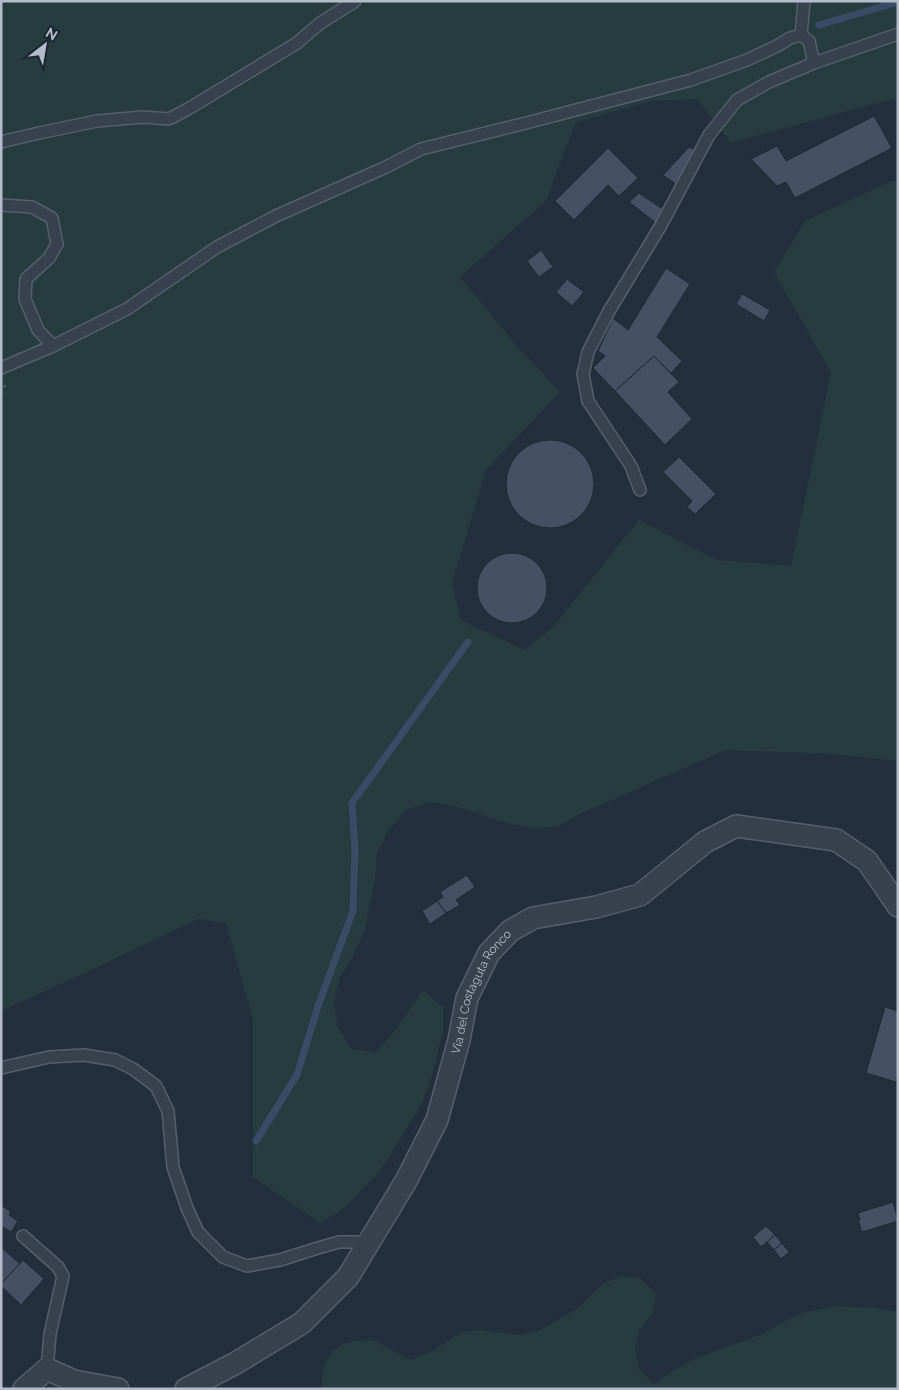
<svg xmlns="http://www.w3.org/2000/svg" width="899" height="1390" font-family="Raleway,sans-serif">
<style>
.green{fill:#263c3f}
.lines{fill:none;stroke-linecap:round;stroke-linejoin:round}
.stream{stroke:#394c67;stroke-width:7}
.building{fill:#455162;stroke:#1f2835}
.service-casing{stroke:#565f6c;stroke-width:14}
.minor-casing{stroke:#565f6c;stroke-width:24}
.path{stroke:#44595c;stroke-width:3;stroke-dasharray:4 4;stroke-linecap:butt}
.service{stroke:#38414e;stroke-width:11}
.minor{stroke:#38414e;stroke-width:21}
.labels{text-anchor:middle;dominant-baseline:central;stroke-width:4;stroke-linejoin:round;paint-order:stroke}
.street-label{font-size:12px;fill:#b4bcc9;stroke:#1d2633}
</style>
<rect width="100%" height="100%" fill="#242f3e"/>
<g class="green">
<polygon points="1,1 898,1 898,103 892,99 731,143 697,99 652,101 575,123 546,201 460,277 516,345 560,392 486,470 452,584 461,620 524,650 551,629 639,520 717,560 791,566 831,372 774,272 805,221 891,181 898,181 898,761 835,754 726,750 582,813 559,826 533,828 507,823 455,806 429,802 405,811 388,831 377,854 375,880 365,930 354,954 340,977 334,1002 338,1027 352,1049 376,1052 394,1032 423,990 443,1007 443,1032 430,1084 419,1108 393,1151 379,1172 342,1210 320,1223 253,1177 253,1020 226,923 198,919 85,973 1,1011"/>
<path d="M621 1276 640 1278 656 1294 652 1314 639 1330 635 1349 639 1369 653 1384 676 1369 694 1359 762 1334 798 1314 835 1306 876 1308 898 1312V1389H322C321 1362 332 1341 360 1341 364 1341 368 1340 372 1340 380 1342 402 1356 410 1360L429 1353 462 1332 480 1330 521 1335 540 1330 577 1309 604 1283Z"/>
</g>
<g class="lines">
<g class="stream">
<polyline points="819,25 898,2"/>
<polyline points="256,1141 297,1075 318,1006 353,911 355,849 352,803 468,642"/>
</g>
</g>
<g class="building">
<polygon points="874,116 892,148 795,198 786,182 777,186 751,159 777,146 786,161"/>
<polygon points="689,147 696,151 677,185 663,175"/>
<polygon points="608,148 638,178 619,196 608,185 574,220 555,201"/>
<polygon points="639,193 664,210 656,223 629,202"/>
<polygon points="541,250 553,267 539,277 527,261"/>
<polygon points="666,268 690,284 657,337 682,361 671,373 654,356 615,391 593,368 605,356 598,351 613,318 628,330"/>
<polygon points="567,279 584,292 572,306 556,292"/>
<polygon points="742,294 770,310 764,321 736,304"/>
<polygon points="654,356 679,382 668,392 692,419 665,445 615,391"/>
<circle cx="550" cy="484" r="44"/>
<polygon points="679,457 716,494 695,514 687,507 692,501 663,472"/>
<circle cx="512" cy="588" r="35"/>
<polygon points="467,875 475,887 456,900 460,905 446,913 437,901 443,897 440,892"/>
<polygon points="437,901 446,913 430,924 422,911"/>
<polygon points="885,1007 898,1011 898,1076 896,1082 866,1073"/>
<polygon points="893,1202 898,1221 862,1232 858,1220 860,1220 858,1213"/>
<polygon points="1,1205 11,1212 9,1215 18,1221 11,1232 1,1226"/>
<polygon points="766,1226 775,1235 761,1247 753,1237"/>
<polygon points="775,1235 782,1243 774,1250 767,1242"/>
<polygon points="782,1243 789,1252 781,1259 774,1250"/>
<polygon points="1,1247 20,1264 1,1284"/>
<polygon points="23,1260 44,1279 21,1305 1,1286 1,1284"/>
</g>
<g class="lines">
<g class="service-casing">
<g id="service">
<polyline points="801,35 804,1"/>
<polyline points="1,142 39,133 97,121 143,117 169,119 188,109 297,43 319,24 355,1"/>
<polyline points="1,205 32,207 52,218 57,244 49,258 26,279 25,299 38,330 53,346"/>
<polyline points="1,368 53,346 127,309 217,247 276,216 386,167 421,149 526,123 691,80 747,60 777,46 790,38 801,35 809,41 814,63"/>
<polyline points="640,490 631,466 588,401 583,374 588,352 609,311 660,227 709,135 737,100 769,82 814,63 898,34"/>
<polyline points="1,1068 49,1057 84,1055 115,1060 133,1069 156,1086 168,1111 173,1167 187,1208 198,1232 223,1257 247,1266 280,1260 318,1248 339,1242 368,1242"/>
<polyline points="23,1236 58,1267 63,1276 50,1334 47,1369"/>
</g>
</g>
<g class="minor-casing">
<g id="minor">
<polyline points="24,1389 47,1369 74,1381 118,1389"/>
<path id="s1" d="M186 1389 236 1363 302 1323 348 1277 406 1181 437 1120 459 1040 467 998 489 953 510 931 533 918 596 907 640 895 705 842 736 826 836 840 867 861 898 906"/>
</g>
</g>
<polyline class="path" points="1,395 5,385"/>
<use href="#service" class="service"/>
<use href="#minor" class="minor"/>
</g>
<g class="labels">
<g class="street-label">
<text stroke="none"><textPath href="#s1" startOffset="516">Via del Costaguta Ronco</textPath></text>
</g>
</g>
<rect width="899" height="1390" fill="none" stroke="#b4bcc9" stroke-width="5"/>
<g transform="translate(45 45) rotate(31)" stroke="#1d2633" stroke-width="4" paint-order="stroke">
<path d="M0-4L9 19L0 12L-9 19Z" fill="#b4bcc9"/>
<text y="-8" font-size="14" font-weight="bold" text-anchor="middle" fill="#b4bcc9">N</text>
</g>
</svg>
